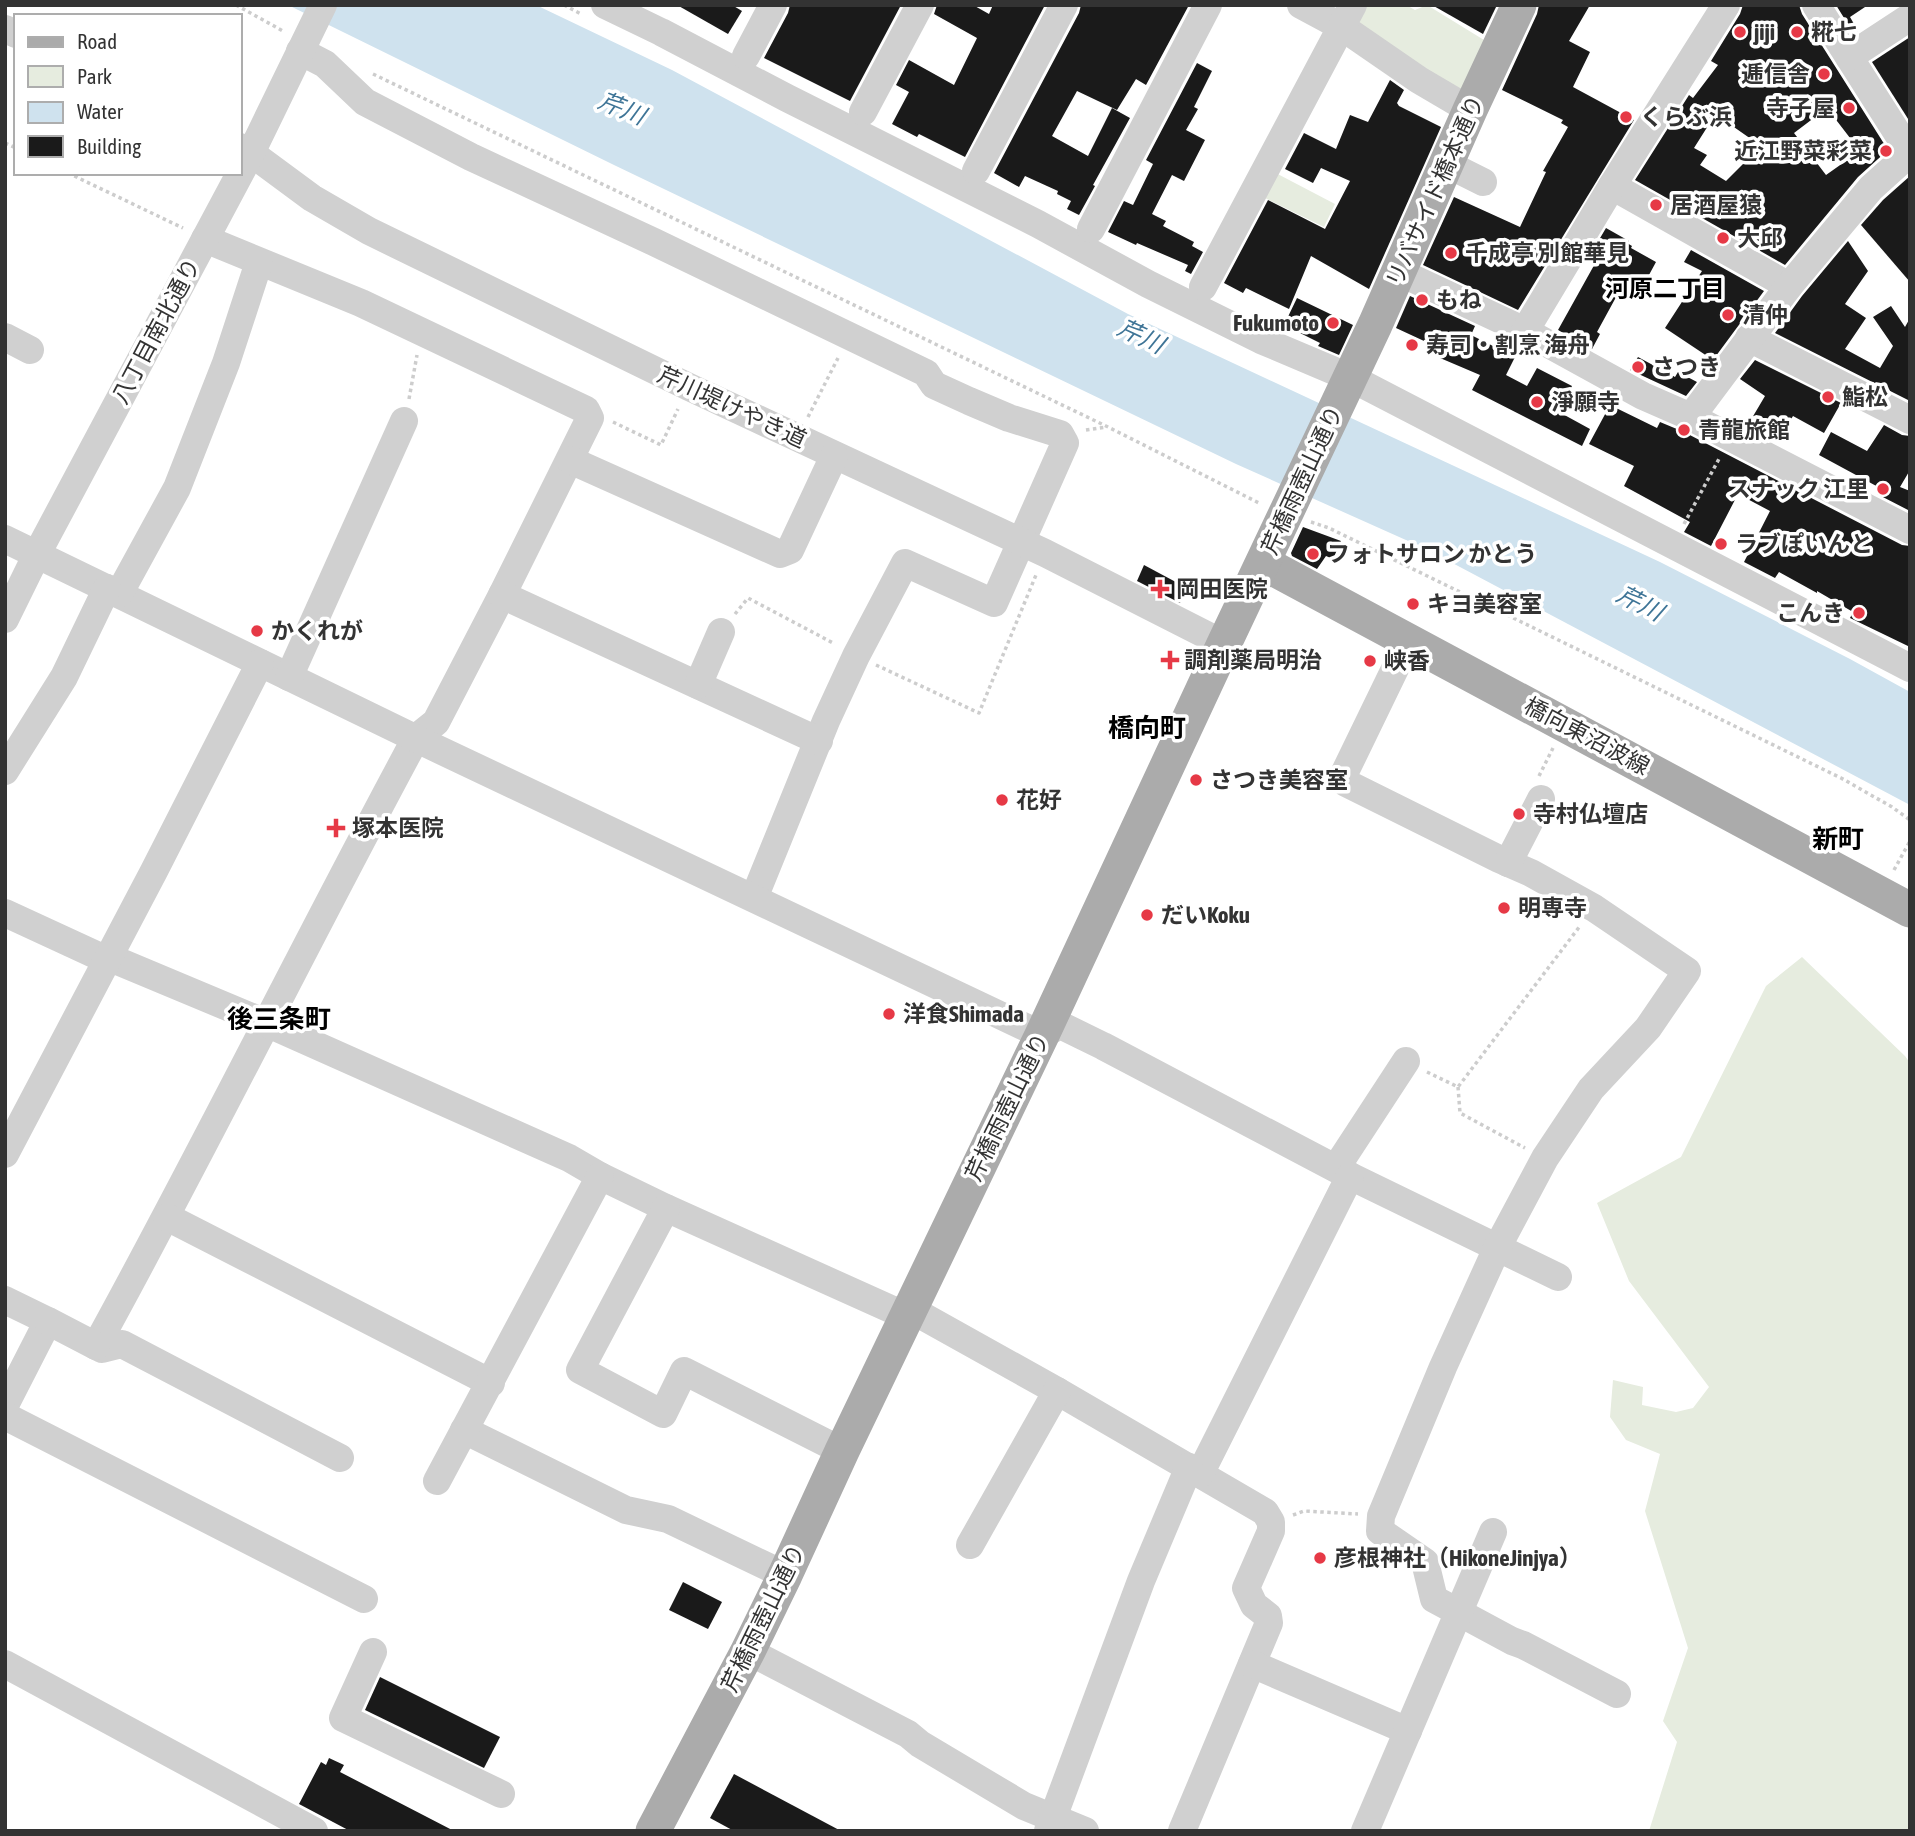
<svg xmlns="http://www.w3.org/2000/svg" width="1915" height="1836" font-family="'Asap Condensed','Noto Sans JP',sans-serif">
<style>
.green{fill:#e6ecdf}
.water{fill:#cfe2ee}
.building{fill:#1a1a1a;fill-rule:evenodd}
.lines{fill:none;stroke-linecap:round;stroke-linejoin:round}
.path{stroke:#cdcdcd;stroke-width:3.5;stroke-dasharray:3.5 3.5;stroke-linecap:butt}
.minor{stroke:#d0d0d0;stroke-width:28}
.major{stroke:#ababab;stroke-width:35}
.poi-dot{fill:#e63946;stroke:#fff;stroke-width:2.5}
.labels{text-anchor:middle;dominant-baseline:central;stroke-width:7;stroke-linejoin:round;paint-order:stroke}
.poi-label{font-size:23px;font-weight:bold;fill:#333;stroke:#fff;text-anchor:start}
.street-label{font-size:23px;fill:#333;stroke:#fff}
.water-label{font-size:24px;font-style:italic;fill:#3f7597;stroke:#fff}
.neighbourhood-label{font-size:24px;font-weight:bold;fill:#000;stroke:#fff}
.quarter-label{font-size:26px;font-weight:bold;fill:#000;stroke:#fff}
</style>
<rect width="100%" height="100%" fill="#fff"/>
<g class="green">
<polygon points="1363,5 1406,5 1415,10 1427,5 1484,40 1459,95 1358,30"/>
<polygon points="1270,170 1335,204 1324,227 1257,194"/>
<polygon points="1802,957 1905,1056 1910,1063 1910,1831 1649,1831 1677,1742 1663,1721 1688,1648 1645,1511 1660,1454 1626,1440 1610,1417 1613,1380 1643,1387 1642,1405 1676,1412 1693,1408 1709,1387 1629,1281 1597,1203 1681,1157 1766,986"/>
</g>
<polygon class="water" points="288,5 536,5 672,70 1128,314 1660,562 1850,659 1910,692 1910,805 1426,549 1236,464 614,165"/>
<g class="building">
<polygon points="677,5 732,5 742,11 728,34"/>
<polygon points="790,5 901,5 850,101 764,58 788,13"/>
<polygon points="937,5 973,5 989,14 993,5 1045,5 965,157 919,134 917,137 892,124 909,92 896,85 909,60 954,85 977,38 934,14"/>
<polygon points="1081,5 1189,5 1146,85 1136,79 1117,110 1077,91 1052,136 1088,156 1112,108 1130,118 1093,185 1095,186 1079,215 1067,209 1071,201 1057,194 1058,191 1025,176 1019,187 994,173 1079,13"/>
<polygon points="1432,5 1497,5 1483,34"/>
<polygon points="1539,5 1590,5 1569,41 1590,52 1573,87 1634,120 1518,310 1423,265 1454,197 1520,227 1546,172 1543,171 1568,127 1561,123 1563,120 1502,90 1537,14"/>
<path d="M1743 5H1799L1802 14 1888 150 1858 177 1785 265 1635 180 1689 95 1693 98 1718 65 1711 61 1740 14ZM1827 108 1860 151 1826 175 1794 133ZM1718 110 1731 125 1761 146 1726 181 1700 165 1707 155 1694 148Z"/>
<polygon points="1836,5 1868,5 1850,17 1858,31 1854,34"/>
<polygon points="1910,37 1910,122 1872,62"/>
<polygon points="1197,63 1212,71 1194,107 1198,109 1186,130 1205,140 1184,181 1172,175 1152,214 1166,221 1163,226 1194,242 1192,246 1203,252 1191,274 1185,271 1188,265 1137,243 1136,245 1108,232 1124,201 1133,205 1153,164 1146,160"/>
<polygon points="1390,80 1404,90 1397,103 1399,106 1441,127 1369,289 1311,256 1289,309 1246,288 1243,293 1224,283 1268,200 1325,229 1350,181 1321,168 1313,183 1285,169 1304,133 1336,149 1350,115 1368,122"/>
<polygon points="1910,176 1910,282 1861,225 1883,200"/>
<polygon points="1606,228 1629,241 1627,243 1632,246 1631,248 1656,262 1643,286 1627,277 1597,332 1600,334 1592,349 1558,330 1597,260 1590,255"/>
<polygon points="1848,241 1868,271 1845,304 1866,318 1845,349 1880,368 1893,346 1873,317 1891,306 1905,327 1910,318 1910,401 1775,333 1802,296"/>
<polygon points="1691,250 1764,291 1713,360 1665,328 1702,271 1684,262"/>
<polygon points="1410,296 1475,326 1471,335 1515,357 1506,375 1527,386 1537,368 1572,386 1559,412 1590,429 1582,446 1472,390 1480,375 1433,355 1437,347 1396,328"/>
<polygon points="1297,298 1353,325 1339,355 1318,346 1320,343 1284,325"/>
<polygon points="1638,357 1675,377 1678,372 1697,382 1686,396 1630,370"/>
<polygon points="1755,360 1841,403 1824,433 1793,416 1782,434 1752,418 1765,396 1740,379"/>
<polygon points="1610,405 1657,428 1660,422 1684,432 1902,545 1910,546 1910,647 1850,618 1853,612 1817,591 1817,593 1779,572 1775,578 1744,562 1770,511 1738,494 1711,546 1684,532 1690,522 1624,486 1634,466 1589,444"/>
<polygon points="1884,425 1902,435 1910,436 1910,470 1900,487 1910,491 1910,511 1877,494 1880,488 1819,455 1831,432 1867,451"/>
<polygon points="1303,527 1341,541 1333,559 1326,556 1317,569 1292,556 1291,553"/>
<polygon points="1144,565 1187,588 1180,603 1137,581"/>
<polygon points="683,1582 722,1602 708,1629 669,1610"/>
<polygon points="380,1677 500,1737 484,1768 365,1710"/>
<polygon points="329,1758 344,1765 340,1772 454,1831 350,1831 299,1804 321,1762 326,1765"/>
<polygon points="734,1774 841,1831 734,1831 710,1818"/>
</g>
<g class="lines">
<g class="path">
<polyline points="236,5 283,31"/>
<polyline points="564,5 581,14"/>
<polyline points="373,74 1108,427 1261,504"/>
<polyline points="5,143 16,148"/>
<polyline points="68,173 183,228"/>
<polyline points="409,399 417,355"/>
<polyline points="808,417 838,358"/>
<polyline points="613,422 661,445 678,409"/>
<polyline points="1086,430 1106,427"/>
<polyline points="1311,522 1329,528 1841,778 1892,807 1910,820"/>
<polyline points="1684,524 1720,457"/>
<polyline points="735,614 748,598 835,644"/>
<polyline points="876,665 979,713 1036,575"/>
<polyline points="1539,776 1553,748"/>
<polyline points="1894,870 1910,841"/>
<polyline points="1427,1072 1458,1087 1580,926"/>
<polyline points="1458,1087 1460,1113 1525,1148"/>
<polyline points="1293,1515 1304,1511 1358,1514"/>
</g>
<g class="minor">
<polyline points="605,5 661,32 787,98 1038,224 1148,284 1261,340 1351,378 1910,668"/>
<polyline points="1301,5 1342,27 1419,80 1470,110"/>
<polyline points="1816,5 1910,153"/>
<polyline points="5,29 16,34"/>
<polyline points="300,51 325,64 365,102 471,157 654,242 926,373 934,385 969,401 1009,418 1060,434 1065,443 994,603 905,563 856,656 826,721 754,898"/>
<polyline points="746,56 773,5"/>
<polyline points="1849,57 1910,17"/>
<polyline points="863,112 920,5"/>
<polyline points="240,147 251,153 312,198 369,231 689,387 1045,553 1224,644"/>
<polyline points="1447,164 1483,182"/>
<polyline points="976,171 1064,5"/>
<polyline points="1612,186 1789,286"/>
<polyline points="1091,229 1208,5"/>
<path d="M205 239 361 303 586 410 590 418 502 595 436 722 416 738C307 940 206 1146 96 1346L102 1349 122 1344 340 1458"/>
<polyline points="1399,272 1525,331 1643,396 1691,417 1910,530"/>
<polyline points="1203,287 1353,5"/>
<polyline points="1525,331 1612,186 1726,5"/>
<polyline points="5,337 30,350"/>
<polyline points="1749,338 1910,420"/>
<polyline points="1691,417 1789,286 1871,188 1910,153"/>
<polyline points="570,460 780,554 790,550 834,456"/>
<polyline points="5,539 423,742 1042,1035 1060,1025 1103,1046 1350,1176 1558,1277"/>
<polyline points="119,594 177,488 226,363 259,262"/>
<polyline points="502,595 819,741"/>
<polyline points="5,619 37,554 251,153 323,5"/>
<polyline points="1408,642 1343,776 1346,783 1499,859 1531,873 1594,908 1687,971 1648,1028 1591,1089 1545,1158 1497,1248 1443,1367 1381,1516 1380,1531 1425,1562 1434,1599 1512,1641 1523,1645 1617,1694"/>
<polyline points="289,677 404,421"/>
<polyline points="698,685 721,632"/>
<polyline points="5,771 64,677 107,588"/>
<polyline points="1508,863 1541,799"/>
<polyline points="5,913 107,960"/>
<polyline points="108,957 266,1023 569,1158 600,1176 666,1208 895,1311 910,1309 1057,1391 1265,1512 1271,1522 1271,1531 1246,1588 1254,1605 1268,1616 1269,1623 1182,1831"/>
<polyline points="5,1154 154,871 260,663"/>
<polyline points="1336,1168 1406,1061"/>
<polyline points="666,1208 580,1370 663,1414 684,1371 842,1451"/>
<polyline points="167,1217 491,1383"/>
<polyline points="5,1300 48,1321 5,1405"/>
<polyline points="48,1321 96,1346"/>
<polyline points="5,1416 364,1599"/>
<polyline points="464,1430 626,1510 668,1519 785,1575"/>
<polyline points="1200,1474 1350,1176"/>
<polyline points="437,1481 600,1176"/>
<polyline points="970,1545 1057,1391"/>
<polyline points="748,1651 908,1734 920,1744 1024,1806 1085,1831"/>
<polyline points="373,1652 343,1718 501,1794"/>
<polyline points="5,1664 314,1831"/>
<polyline points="1252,1664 1408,1731"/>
<polyline points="1048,1831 1141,1581 1189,1467"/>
<polyline points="1365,1831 1493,1532"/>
</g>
<g class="major">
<polyline points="1263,563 1910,910"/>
<polyline points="653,1831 748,1651 785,1575 842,1451 1042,1035 1224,644 1375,325 1470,110 1519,5"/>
</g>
</g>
<g class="poi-dot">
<circle cx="1740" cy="32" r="7"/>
<circle cx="1797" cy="32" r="7"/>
<circle cx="1824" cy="74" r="7"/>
<circle cx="1849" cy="108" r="7"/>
<circle cx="1626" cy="117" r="7"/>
<circle cx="1886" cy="151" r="7"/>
<circle cx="1656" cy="205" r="7"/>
<circle cx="1723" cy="238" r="7"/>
<circle cx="1451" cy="253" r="7"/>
<circle cx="1422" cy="300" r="7"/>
<circle cx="1728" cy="315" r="7"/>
<circle cx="1333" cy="323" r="7"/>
<circle cx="1412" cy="345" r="7"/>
<circle cx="1638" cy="367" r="7"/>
<circle cx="1828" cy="397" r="7"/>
<circle cx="1537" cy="402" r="7"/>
<circle cx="1684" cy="430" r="7"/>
<circle cx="1883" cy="489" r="7"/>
<circle cx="1721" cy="544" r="7"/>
<circle cx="1313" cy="554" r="7"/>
<path d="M1156.5 578.5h7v7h7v7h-7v7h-7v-7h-7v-7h7z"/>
<circle cx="1413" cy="604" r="7"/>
<circle cx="1859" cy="613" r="7"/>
<circle cx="257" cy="631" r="7"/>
<path d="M1166.5 649.5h7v7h7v7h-7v7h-7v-7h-7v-7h7z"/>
<circle cx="1370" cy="661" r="7"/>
<circle cx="1196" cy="780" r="7"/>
<circle cx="1002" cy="800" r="7"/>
<circle cx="1519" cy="814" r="7"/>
<path d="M332.5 817.5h7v7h7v7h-7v7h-7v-7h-7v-7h7z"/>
<circle cx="1504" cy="908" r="7"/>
<circle cx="1147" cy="915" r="7"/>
<circle cx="889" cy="1014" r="7"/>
<circle cx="1320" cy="1558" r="7"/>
</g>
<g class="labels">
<g class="poi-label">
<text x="1754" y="32">jiji</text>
<text x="1811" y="32">糀七</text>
<text x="1810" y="74" text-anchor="end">逓信舎</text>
<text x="1835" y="108" text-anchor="end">寺子屋</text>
<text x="1640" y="117">くらぶ浜</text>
<text x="1872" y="151" text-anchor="end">近江野菜彩菜</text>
<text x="1670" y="205">居酒屋猿</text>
<text x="1737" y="238">大邱</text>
<text x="1465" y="253">千成亭 別館華見</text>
<text x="1436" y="300">もね</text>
<text x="1742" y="315">清仲</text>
<text x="1319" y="323" text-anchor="end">Fukumoto</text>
<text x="1426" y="345">寿司・割烹 海舟</text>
<text x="1652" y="367">さつき</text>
<text x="1842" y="397">鮨松</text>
<text x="1551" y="402">淨願寺</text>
<text x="1698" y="430">青龍旅館</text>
<text x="1869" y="489" text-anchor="end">スナック 江里</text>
<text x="1735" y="544">ラブぽいんと</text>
<text x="1327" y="554">フォトサロン かとう</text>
<text x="1176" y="589">岡田医院</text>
<text x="1427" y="604">キヨ美容室</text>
<text x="1845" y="613" text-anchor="end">こんき</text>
<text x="271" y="631">かくれが</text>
<text x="1184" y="660">調剤薬局明治</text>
<text x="1384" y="661">峡香</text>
<text x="1210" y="780">さつき美容室</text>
<text x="1016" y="800">花好</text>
<text x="1533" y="814">寺村仏壇店</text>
<text x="352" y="828">塚本医院</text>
<text x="1518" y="908">明専寺</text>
<text x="1161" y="915">だいKoku</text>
<text x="903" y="1014">洋食Shimada</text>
<text x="1334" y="1558">彦根神社（HikoneJinjya）</text>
</g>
<g class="street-label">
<text transform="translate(1435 191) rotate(-66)">リバサイド橋本通り</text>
<text transform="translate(156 331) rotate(-62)">八丁目南北通り</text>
<text transform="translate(732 407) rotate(25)">芹川堤けやき道</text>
<text transform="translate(1302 480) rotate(-65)">芹橋雨壺山通り</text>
<text transform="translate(1587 736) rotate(28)">橋向東沼波線</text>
<text transform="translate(1007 1107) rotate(-64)">芹橋雨壺山通り</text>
<text transform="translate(763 1618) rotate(-64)">芹橋雨壺山通り</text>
</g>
<g class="water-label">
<text transform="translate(622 108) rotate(22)">芹川</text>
<text transform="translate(1141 336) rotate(25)">芹川</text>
<text transform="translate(1640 603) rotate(27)">芹川</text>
</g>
<g class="neighbourhood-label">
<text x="1665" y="288">河原二丁目</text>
</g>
<g class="quarter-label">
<text x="1147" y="728">橋向町</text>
<text x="1838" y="839">新町</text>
<text x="279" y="1019">後三条町</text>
</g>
</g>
<rect width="1915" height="1836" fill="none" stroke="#333333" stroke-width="14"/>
<rect x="14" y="14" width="228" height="161" fill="#ffffff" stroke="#adadad" stroke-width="2"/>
<rect x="28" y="37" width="35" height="10" fill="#ababab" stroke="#adadad" stroke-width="2"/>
<text x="77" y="49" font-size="21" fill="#333333">Road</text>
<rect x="28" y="66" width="35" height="21" fill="#e6ecdf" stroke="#adadad" stroke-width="2"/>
<text x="77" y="84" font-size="21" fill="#333333">Park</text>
<rect x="28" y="102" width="35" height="21" fill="#cfe2ee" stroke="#adadad" stroke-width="2"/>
<text x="77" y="119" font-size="21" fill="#333333">Water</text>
<rect x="28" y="136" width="35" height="21" fill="#1a1a1a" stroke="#adadad" stroke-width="2"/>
<text x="77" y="154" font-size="21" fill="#333333">Building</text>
</svg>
